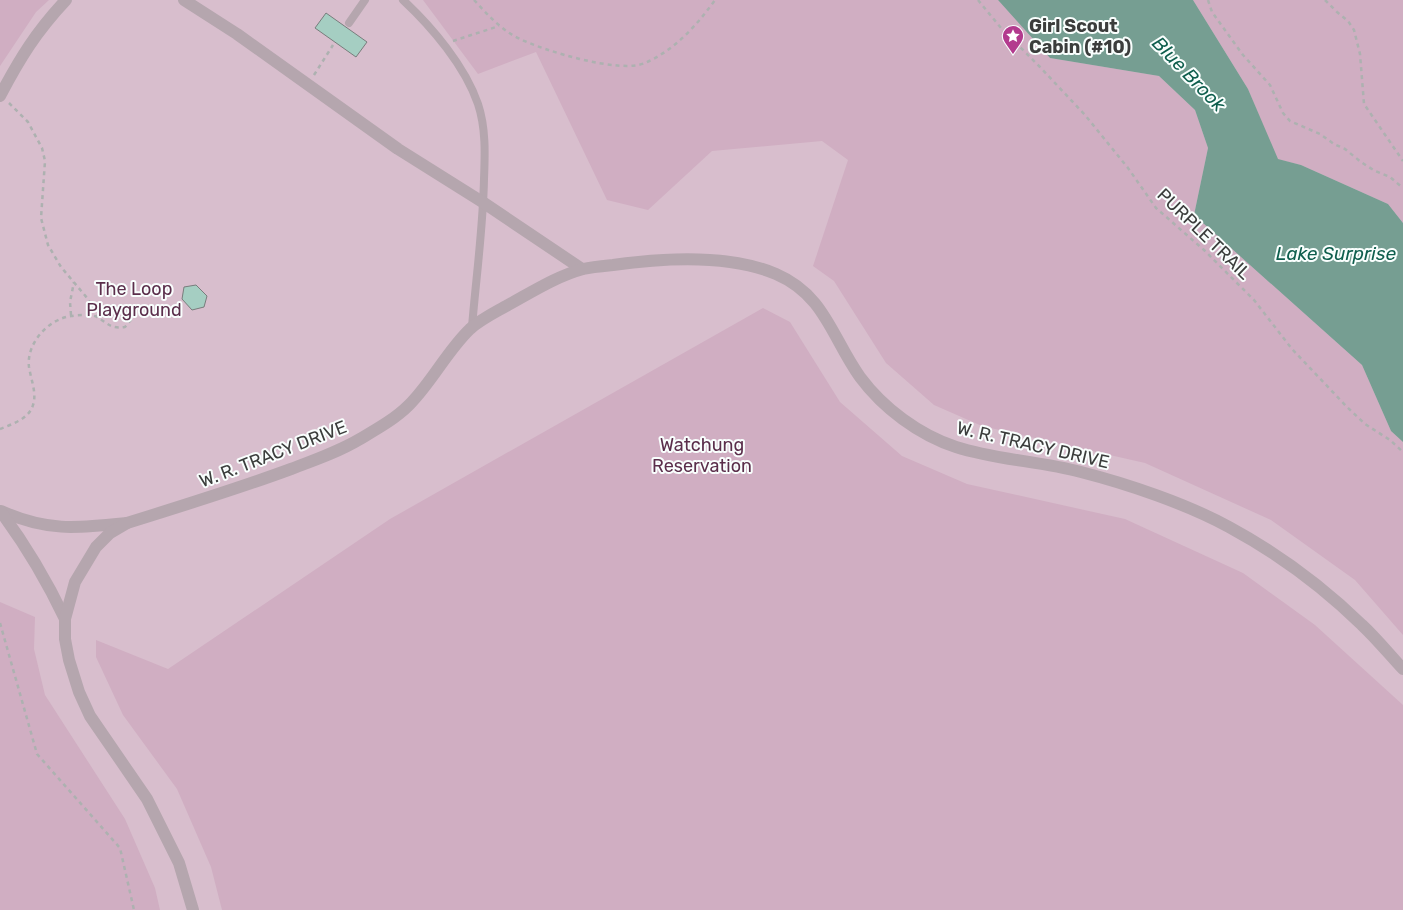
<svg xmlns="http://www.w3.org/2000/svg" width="1403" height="910" font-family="Rubik,sans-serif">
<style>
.green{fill:#d8becd}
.forest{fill:#d0aec2}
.water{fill:#769e92}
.building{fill:#a5cec2;stroke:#787d7c}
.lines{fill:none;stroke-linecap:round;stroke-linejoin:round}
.path{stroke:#adb1b0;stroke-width:2.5;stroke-dasharray:4 4;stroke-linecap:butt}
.service{stroke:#b5a6ae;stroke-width:8}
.minor{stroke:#b5a6ae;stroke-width:12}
.tertiary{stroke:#b5a6ae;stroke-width:12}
.labels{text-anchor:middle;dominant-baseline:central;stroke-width:4;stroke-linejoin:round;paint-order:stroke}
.poi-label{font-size:18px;font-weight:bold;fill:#3b3d3c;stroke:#f9fefd;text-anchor:start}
.street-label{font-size:18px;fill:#3b3d3c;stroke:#f9fefd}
.park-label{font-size:18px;fill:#5b2e4b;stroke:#f9fefd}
.water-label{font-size:19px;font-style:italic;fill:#0e5e4d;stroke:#f9fefd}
</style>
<rect width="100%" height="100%" fill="#ecf1ef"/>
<rect class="green" x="0" y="0" width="1403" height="910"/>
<g class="forest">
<polygon points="0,0 49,0 36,12 0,66"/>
<polygon points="423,0 998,0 1050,58 1159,76 1195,110 1208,148 1194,215 1362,365 1391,431 1403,442 1403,635 1355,580 1271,520 1145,463 982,426 934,405 886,363 834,281 813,266 848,160 822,141 712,151 648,210 607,200 536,52 478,74"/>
<polygon points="1193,0 1403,0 1403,223 1388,204 1301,165 1277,159 1248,89"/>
<polygon points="763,308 790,322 840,402 902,456 967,484 1125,519 1243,573 1315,625 1403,705 1403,910 222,910 211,867 177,789 123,715 96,657 96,640 168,669 390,519"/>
<polygon points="0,602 35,617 34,649 45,695 125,819 155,888 160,910 0,910"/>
</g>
<polygon class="water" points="998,0 1193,0 1248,89 1278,159 1301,165 1388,204 1403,223 1403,442 1391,431 1362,365 1194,215 1208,148 1195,110 1159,76 1050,58"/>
<g class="building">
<polygon points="326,13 367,42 356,57 315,28"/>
<polygon points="196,285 207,296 204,307 192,310 182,299 184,287"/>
</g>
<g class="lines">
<g class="path">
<path d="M474 0C488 15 501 30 520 39 545 51 620 74 645 63 675 50 697 25 715 0"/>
<polyline points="978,0 1001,28 1040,67 1085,115 1128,168 1156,208 1204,250 1254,300 1292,349 1347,407 1365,424 1390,440 1403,452"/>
<polyline points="1208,0 1212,12 1243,55 1270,85 1283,113 1290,121 1320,134 1334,144 1345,149 1361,162 1375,171 1390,177 1403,188"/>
<polyline points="1325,0 1337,12 1348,21 1354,30 1360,54 1364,104 1403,161"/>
<polyline points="453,41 499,26"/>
<polyline points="314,75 333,45"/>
<polyline points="9,103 28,122 42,148 45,161 41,218 48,245 61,267 88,299 96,316"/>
<polyline points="71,315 70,302 74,282"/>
<path d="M0 429C12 424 29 419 33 405 37 393 31 380 29 367 26 344 48 319 71 316 78 315 92 314 97 317 109 324 110 329 125 327L140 309"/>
<polyline points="0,623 37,754 120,848 134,910"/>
</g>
<g class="service">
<path d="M403 0C432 27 465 66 478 104 486 128 485 154 484 179 483 229 476 278 472 327"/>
<polyline points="349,23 365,0"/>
</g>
<g class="minor">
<polyline points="184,0 237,34 398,149 484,203 582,269"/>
<path d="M0 96C20 58 36 32 66 0"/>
<path d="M1 511C48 532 78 528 127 523"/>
<path d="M1 512C27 547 46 579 65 619"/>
</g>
<path class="tertiary" d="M193 910 179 863 147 799 90 716 79 692 69 660 65 639V619L75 582 96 547 110 533 127 523C182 506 237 489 291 469 315 460 338 452 360 439 377 429 395 419 409 405 432 382 447 351 470 329 481 319 496 312 508 305 532 292 557 276 583 269 592 267 603 266 613 265 663 258 729 254 776 274 825 295 832 338 860 377 883 408 919 435 956 447 996 460 1040 461 1081 472 1128 484 1187 504 1229 527 1277 553 1323 587 1362 625 1376 638 1389 654 1403 669"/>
</g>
<defs>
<g id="sight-pin" transform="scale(1.125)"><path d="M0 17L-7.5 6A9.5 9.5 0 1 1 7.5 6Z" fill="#b33a8e" stroke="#f9fefd"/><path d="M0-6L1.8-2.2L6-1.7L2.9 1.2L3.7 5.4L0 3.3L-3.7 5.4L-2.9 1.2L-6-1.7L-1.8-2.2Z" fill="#fff"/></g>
</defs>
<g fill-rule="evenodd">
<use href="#sight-pin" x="1013" y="36"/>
</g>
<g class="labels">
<g class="poi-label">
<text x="1029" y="26">Girl Scout<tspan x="1029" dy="21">Cabin (#10)</tspan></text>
</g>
<g class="street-label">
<text transform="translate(1204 234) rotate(44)">PURPLE TRAIL</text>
<text transform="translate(1033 445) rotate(13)">W. R. TRACY DRIVE</text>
<text transform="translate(273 454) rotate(-21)">W. R. TRACY DRIVE</text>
</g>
<g class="park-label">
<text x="134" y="289">The Loop<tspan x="134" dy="21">Playground</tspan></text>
<text x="702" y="445">Watchung<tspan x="702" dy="21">Reservation</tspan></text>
</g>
<g class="water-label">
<text transform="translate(1189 74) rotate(46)">Blue Brook</text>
<text x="1336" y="253">Lake Surprise</text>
</g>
</g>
</svg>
